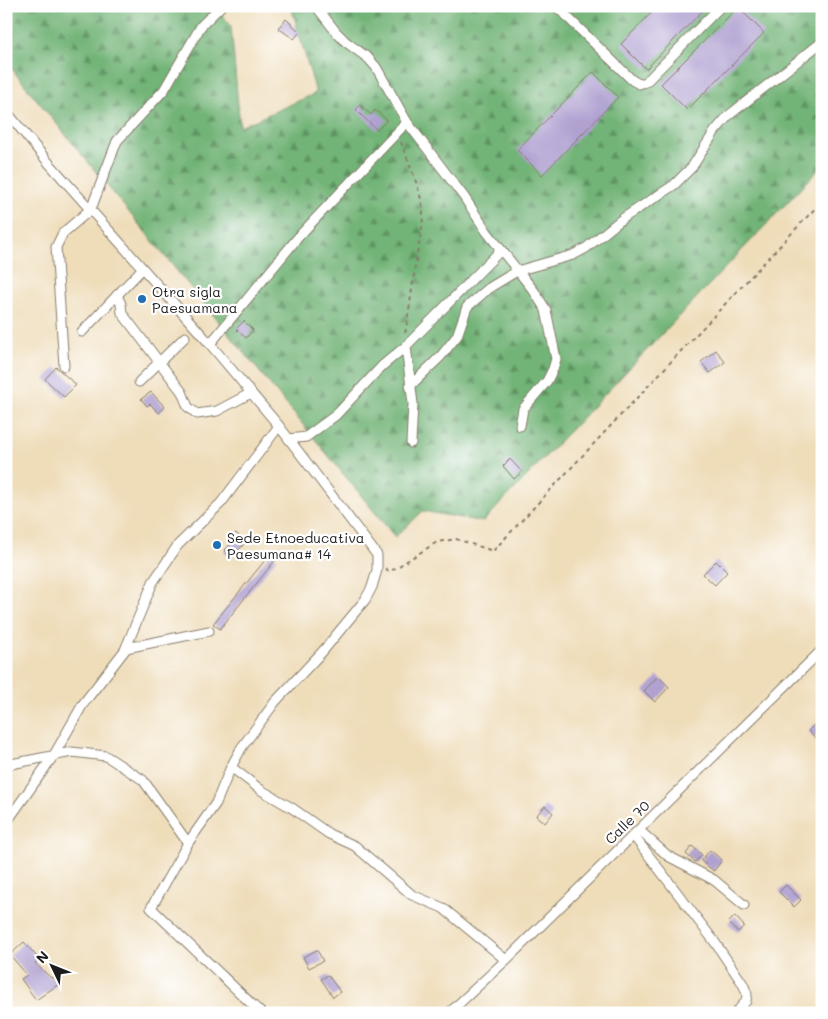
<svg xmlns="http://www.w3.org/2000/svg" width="828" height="1019" font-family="Mali,sans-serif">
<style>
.forest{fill:url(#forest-firs);stroke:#47684a}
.building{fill:#b0a1d1}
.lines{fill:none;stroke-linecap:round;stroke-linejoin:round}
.street-casing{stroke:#867c6b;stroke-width:11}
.path{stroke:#867c6b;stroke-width:2;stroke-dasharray:4 4;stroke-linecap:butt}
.street{stroke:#fff;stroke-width:9}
.poi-dot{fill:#1f6fb2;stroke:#fff;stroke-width:2}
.labels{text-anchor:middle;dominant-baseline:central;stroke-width:4.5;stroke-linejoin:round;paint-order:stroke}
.poi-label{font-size:14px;fill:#1c1c1c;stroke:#fff;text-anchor:start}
.street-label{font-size:14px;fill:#1c1c1c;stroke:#fff}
</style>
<defs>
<pattern id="forest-firs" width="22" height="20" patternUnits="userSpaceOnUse" patternTransform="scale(1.25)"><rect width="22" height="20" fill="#72b477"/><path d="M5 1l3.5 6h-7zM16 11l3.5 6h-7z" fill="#5d9261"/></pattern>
</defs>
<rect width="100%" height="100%" fill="#fff"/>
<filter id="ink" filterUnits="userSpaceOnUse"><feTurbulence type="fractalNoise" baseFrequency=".02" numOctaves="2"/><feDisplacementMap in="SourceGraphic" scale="10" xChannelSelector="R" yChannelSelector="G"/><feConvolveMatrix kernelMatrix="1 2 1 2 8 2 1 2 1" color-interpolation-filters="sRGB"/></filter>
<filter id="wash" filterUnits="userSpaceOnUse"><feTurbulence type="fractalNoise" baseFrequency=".0096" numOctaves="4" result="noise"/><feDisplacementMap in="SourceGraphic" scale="20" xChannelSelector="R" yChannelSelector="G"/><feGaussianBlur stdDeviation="1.12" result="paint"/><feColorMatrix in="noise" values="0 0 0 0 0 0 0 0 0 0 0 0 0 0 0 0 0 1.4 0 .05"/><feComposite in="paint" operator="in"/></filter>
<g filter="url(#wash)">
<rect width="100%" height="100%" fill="#efddba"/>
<polygon class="forest" points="6,6 215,6 231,26 240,127 316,93 291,6 822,6 822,166 483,522 423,511 395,537 6,62"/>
<g id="blocks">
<g class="building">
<polygon points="658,6 707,6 646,69 621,44"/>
<polygon points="738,7 764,33 687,110 661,84"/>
<polygon points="286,19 300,32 294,39 278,28"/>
<polygon points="593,72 618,97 542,175 517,150"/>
<polygon points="360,105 371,115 375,110 387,120 377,130 356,110"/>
<polygon points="244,321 253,330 246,338 236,329"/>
<polygon points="716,350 725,362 710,373 701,362"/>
<polygon points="56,367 76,385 64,397 45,379"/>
<polygon points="151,392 165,407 159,413 150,404 147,406 141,399"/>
<polygon points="510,459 522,472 514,479 503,466"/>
<polygon points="236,533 246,542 231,558 224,551 234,541 231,538"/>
<polygon points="271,553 277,558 220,629 213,624"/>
<polygon points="716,561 727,572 715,585 703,574"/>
<polygon points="658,676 669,687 655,702 644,691"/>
<polygon points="815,724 822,730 822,744 808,731"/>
<polygon points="545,806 553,813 545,823 536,816"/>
<polygon points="692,846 702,855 695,862 686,854"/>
<polygon points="710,850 722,860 714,871 701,861"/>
<polygon points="786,885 801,900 794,907 779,892"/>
<polygon points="735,916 744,926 738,932 728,923"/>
<polygon points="24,942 39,959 35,963 51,978 53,977 59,984 36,1000 21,979 27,975 10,955"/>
<polygon points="317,950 323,961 309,968 303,957"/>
<polygon points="328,975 340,992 333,997 321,979"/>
</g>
</g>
</g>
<g filter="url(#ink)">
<use href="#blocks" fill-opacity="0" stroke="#867c6b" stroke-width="1"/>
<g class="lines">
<g class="street-casing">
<g id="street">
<polyline points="316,6 336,32 346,42 368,58 376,67 407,122 464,197 487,232 534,291 546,310 556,359 553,369 547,381 523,409 520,426"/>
<polyline points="556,6 632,80 639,84 646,82 721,6"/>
<polyline points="6,111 48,162 210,344 279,426 377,555 377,570 372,587 365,600 323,651 275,702 242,747 231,767 216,803 188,843 151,908 261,1013"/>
<polyline points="117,295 121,304 122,313 182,392 188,407 197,414 217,411 251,393"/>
<polyline points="82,332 142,269"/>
<polyline points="210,344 300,235 407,122"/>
<polyline points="406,346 413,404 411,443"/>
<polyline points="64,366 56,247 63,233 91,209 117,141 164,90 201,26 221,6"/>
<polyline points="139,382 185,337"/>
<polyline points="410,386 441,356 457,336 467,307 489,288 517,271 573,255 586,248 622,219 674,185 692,167 715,131 728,116 822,42"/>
<polyline points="289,439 306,437 336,415 382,366 406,346 501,250"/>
<polyline points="126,648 209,631"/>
<polyline points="6,765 72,752 106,756 143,780 188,843"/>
<polyline points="231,767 261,790 292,808 329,834 355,846 412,895 443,908 506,960"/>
<polyline points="6,823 54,755 83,704 125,650 153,582 178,545 221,503 279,426"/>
<polyline points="639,830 668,856 714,880 744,905"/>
<polyline points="633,835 714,941 743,984 747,994 746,1001 736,1013"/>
<polyline points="449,1013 506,960 822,650"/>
</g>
</g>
<g class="path">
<path d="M401 142C408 162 418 183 422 204 425 222 420 237 417 254 413 280 410 307 405 334"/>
<polyline points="386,568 388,571 391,571 437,542 456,539 493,551 822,201"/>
</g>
<use href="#street" class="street"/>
</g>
</g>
<g class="poi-dot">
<circle cx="142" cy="299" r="5"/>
<circle cx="217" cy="545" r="5"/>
</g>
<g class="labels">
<g class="poi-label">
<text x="152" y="291">Otra sigla<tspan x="152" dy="16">Paesuamana</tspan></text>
<text x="227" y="537">Sede Etnoeducativa<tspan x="227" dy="16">Paesumana# 14</tspan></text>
</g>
<g class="street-label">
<text transform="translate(627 822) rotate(-44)">Calle 70</text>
</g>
</g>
<rect width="828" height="1019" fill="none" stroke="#fff" stroke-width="25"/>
<g transform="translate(52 966) rotate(313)" stroke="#ffffff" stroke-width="4" paint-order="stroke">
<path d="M0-4L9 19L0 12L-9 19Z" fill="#1c1c1c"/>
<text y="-8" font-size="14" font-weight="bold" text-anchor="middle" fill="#1c1c1c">N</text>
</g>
</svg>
